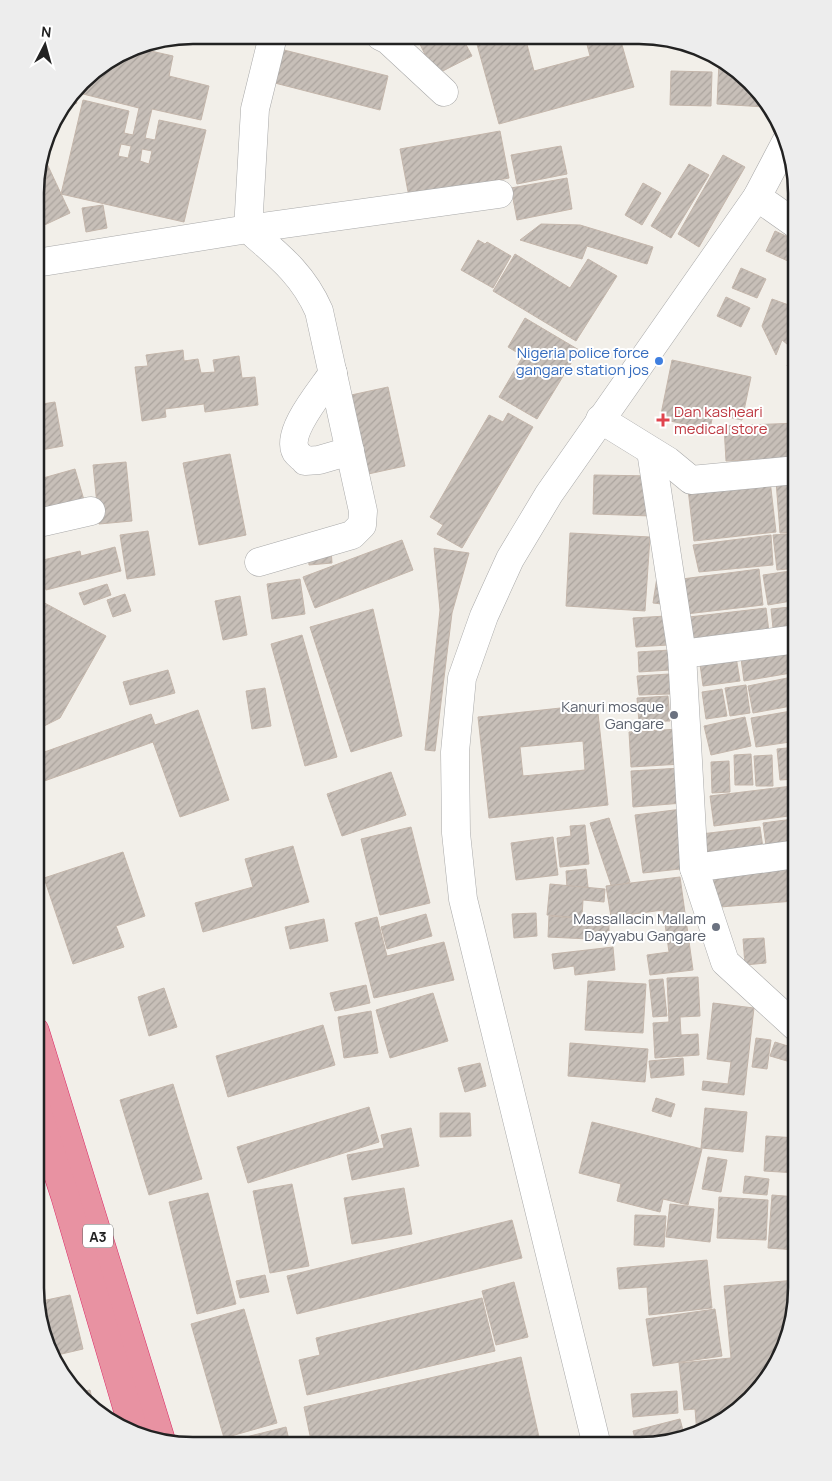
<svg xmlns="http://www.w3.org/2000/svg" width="832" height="1481" font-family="Manrope,sans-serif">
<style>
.building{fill:url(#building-hatch);stroke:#c4b6ab;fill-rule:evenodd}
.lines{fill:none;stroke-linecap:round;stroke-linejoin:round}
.minor-casing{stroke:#a9a9a9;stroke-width:29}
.highway-casing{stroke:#dc2a67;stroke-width:29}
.minor{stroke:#fff;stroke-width:28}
.highway{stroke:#e892a2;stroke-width:28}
.shop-dot{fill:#3f7fe0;stroke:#fff;stroke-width:2}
.health-dot{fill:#e0444e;stroke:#fff;stroke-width:2}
.worship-dot{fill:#6b7280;stroke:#fff;stroke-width:2}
.labels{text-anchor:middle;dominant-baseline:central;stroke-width:4;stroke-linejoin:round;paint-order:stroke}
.shield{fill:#fff;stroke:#646464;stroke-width:1}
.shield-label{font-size:14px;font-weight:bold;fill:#222}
.shop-label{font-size:15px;fill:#366cbe;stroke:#fff;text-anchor:end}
.health-label{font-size:15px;fill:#be3a42;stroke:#fff;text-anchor:start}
.worship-label{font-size:15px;fill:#5b616d;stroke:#fff;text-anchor:end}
.rim{fill:none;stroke:#222;stroke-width:2.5}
</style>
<defs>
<pattern id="building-hatch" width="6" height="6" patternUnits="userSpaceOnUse" patternTransform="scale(1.25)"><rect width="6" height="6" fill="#c7bfb8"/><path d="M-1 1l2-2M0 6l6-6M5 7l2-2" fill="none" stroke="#aba49e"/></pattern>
</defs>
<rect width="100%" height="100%" fill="#f2efe9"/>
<g class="building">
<polygon points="416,36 462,37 472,56 435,75"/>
<polygon points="475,37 525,37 534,71 590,56 585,37 620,38 634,87 499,124"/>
<path d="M133 47 173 56 169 76 209 86 201 120 152 109 145 138 155 140 159 120 206 130 184 222 61 194 83 100 129 111 124 133 133 135 139 108 83 94 88 74ZM121 144 131 146 128 158 118 156ZM142 149 152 151 149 164 140 161Z"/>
<polygon points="276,48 388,76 380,110 267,81"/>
<polygon points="719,62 743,74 765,107 717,104"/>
<polygon points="671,71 712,72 711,106 670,105"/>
<polygon points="73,94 77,103 61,111"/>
<polygon points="500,131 509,178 409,197 400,149"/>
<polygon points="561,146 567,174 517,184 511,155"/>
<polygon points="42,153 70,213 36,229 36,172"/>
<polygon points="723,155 745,167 699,247 678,234"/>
<polygon points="689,164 709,175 671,238 651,226"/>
<polygon points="567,178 572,209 517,220 511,188"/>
<polygon points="643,183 661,193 642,225 625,215"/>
<polygon points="103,205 107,228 86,232 82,208"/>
<polygon points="541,224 580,225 653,247 647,264 587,246 582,259 520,240"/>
<polygon points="775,231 797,241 797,248 790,262 766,251"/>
<polygon points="478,240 485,244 487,242 511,256 493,288 461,270"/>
<polygon points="515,254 570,288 588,259 617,276 576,341 493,291"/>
<polygon points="741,268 766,279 757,298 732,288"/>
<polygon points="726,297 750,308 741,327 717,316"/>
<polygon points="772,299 797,308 797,370 787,366 793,349 782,340 776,355 762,326"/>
<polygon points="525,318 579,350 537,419 499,397 523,356 508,347"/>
<polygon points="183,350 184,361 198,359 201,373 215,372 213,360 239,356 242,378 255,377 258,405 205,412 204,404 165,409 166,417 142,421 135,367 148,366 146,355"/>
<polygon points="672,360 751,377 742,420 713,414 710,429 660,419"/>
<polygon points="388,387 405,466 359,476 342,397"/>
<polygon points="55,402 63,446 36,451 36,405"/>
<polygon points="508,413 533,427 462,548 437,534 443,525 430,517 489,415 503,422"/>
<polygon points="797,423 797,458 726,461 724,426"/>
<polygon points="230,454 246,535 199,545 183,463"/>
<polygon points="126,462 132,521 99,524 93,465"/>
<polygon points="75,469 84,500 36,511 36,480"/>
<polygon points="594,475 652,476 651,516 593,514"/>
<polygon points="770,480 776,532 694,541 688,489"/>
<polygon points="797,480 797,532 780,533 776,481"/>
<polygon points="148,531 155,575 127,579 120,535"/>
<polygon points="570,533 650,537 645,611 566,606"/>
<polygon points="797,533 797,568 777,570 773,535"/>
<polygon points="771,535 773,565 699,572 693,545"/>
<polygon points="402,540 413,570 315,608 303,577"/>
<polygon points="115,547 121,571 46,590 39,561 80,551 81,556"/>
<polygon points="434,548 469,553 452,613 435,751 425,750 440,610"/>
<polygon points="331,549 332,563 309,565 308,550"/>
<polygon points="759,569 763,605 686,614 682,579"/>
<polygon points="797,570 797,600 768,605 763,575"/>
<polygon points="657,577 662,604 653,603"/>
<polygon points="300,579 305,614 272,619 267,584"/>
<polygon points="107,584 111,595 84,605 79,593"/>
<polygon points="125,594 131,611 113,617 107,600"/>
<polygon points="240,596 247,635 223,640 215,601"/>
<polygon points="39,600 106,636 60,718 36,730 36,604"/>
<polygon points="797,604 797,634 793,605"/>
<polygon points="790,607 793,635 774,637 771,609"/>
<polygon points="766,608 770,640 694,649 689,617"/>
<polygon points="373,609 402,736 351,752 310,627"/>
<polygon points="666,616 668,645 636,647 633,618"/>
<polygon points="302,635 337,757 305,766 271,644"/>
<polygon points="797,645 797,672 744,681 740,651"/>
<polygon points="670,650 670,670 639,672 638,652"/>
<polygon points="735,651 740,681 703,686 699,657"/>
<polygon points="168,670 175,693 130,705 123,682"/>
<polygon points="669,674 670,694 639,695 637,676"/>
<polygon points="797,676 797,705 753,713 748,686"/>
<polygon points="746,685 750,713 730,716 725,688"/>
<polygon points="265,688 271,726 252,729 246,691"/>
<polygon points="722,689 727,716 706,719 702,692"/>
<polygon points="668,696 670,721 639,722 637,698"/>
<path d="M597 704 608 805 489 818 478 717ZM583 741 585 770 523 776 520 747Z"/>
<polygon points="198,710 229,800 180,817 153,742 36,784 36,755 151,714 155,725"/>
<polygon points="797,710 797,741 756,747 751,718"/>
<polygon points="745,717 751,746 711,755 704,726"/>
<polygon points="679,729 682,764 631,767 629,732"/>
<polygon points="797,747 797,779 780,780 777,749"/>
<polygon points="751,754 753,785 735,785 734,755"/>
<polygon points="772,755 773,786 756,786 754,756"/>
<polygon points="729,761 730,792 712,793 711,762"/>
<polygon points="681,768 683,803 633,807 631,771"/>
<polygon points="391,772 406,815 342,836 327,794"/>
<polygon points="792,786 796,815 714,826 710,796"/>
<polygon points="682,809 689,868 643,873 635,815"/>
<polygon points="609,818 630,882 612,888 590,823"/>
<polygon points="793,819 797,845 767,853 763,823"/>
<polygon points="585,825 589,864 560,867 557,838 571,836 570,826"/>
<polygon points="411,827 430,903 380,915 361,839"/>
<polygon points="760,827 764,855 705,862 701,834"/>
<polygon points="553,837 558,875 516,880 511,843"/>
<polygon points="293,846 309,902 203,932 195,903 253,887 245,859"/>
<polygon points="123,852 145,916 116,926 124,947 73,964 44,878"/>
<polygon points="792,864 794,901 708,908 705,871"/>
<polygon points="586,869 588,887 567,888 566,871"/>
<polygon points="680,877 693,970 650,975 647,955 669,952 663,910 611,917 606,886"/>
<polygon points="550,884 605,889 604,902 583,900 582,918 547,915"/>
<polygon points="536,913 537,936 514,938 512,914"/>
<polygon points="426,914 432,936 387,949 381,927"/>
<polygon points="549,916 609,920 609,940 548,937"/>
<polygon points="377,917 387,956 444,942 454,980 374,998 355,923"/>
<polygon points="324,919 328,941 290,949 285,927"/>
<polygon points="764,938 766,963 745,965 743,939"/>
<polygon points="613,947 615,970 575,975 574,966 554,969 552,954"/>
<polygon points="698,977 700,1016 680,1017 681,1035 698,1034 699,1055 655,1058 653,1023 669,1022 667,978"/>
<polygon points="663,979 667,1016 653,1017 649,980"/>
<polygon points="588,981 646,984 643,1033 585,1030"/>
<polygon points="366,985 370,1003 335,1011 330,993"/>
<polygon points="164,988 177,1027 149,1036 138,997"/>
<polygon points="433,993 448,1041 390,1058 376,1010"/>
<polygon points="713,1003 754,1008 744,1095 702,1090 703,1081 728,1084 731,1062 707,1059"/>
<polygon points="371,1011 378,1053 344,1058 338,1017"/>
<polygon points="323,1025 335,1065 228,1097 216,1056"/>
<polygon points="756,1038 771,1040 767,1069 752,1067"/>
<polygon points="775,1042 791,1047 787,1061 770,1056"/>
<polygon points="570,1043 648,1049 645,1082 568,1076"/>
<polygon points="683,1058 684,1075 651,1078 649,1061"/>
<polygon points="480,1063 486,1086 465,1092 458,1068"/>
<polygon points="173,1084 202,1179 149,1195 120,1100"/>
<polygon points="656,1098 675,1104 671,1117 652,1111"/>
<polygon points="369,1107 379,1142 248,1183 237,1147"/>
<polygon points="705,1108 747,1112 743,1152 701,1148"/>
<polygon points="440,1113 470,1113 471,1136 440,1137"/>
<polygon points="592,1122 702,1149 688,1205 663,1199 660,1212 617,1201 621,1184 579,1173"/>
<polygon points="411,1128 419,1166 352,1180 347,1155 384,1148 381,1135"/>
<polygon points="766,1136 797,1138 797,1173 764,1171"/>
<polygon points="708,1157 727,1160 721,1192 702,1189"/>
<polygon points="35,1165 43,1202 35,1203"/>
<polygon points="745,1176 769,1179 767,1195 743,1193"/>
<polygon points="292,1184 309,1266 270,1273 253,1191"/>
<polygon points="404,1188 412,1234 352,1244 344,1198"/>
<polygon points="208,1193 236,1304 197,1314 169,1202"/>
<polygon points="772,1195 797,1197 797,1250 768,1248"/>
<polygon points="719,1197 768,1200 766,1240 717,1238"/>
<polygon points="670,1204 714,1209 710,1242 666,1237"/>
<polygon points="635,1215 666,1216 664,1247 634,1245"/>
<polygon points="512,1220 522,1258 297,1314 287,1276"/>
<polygon points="707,1260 712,1308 649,1315 647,1287 619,1289 617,1268"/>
<polygon points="265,1275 269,1292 240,1298 236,1281"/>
<polygon points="797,1280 797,1299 789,1339 765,1384 735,1414 697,1434 695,1409 684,1410 679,1363 731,1358 724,1286"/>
<polygon points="514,1282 528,1337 496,1345 482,1291"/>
<polygon points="70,1295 83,1349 53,1356 43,1339 37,1302"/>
<polygon points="482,1298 495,1351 307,1395 299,1360 320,1355 316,1338"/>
<polygon points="244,1309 277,1423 224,1438 191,1324"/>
<polygon points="715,1309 722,1356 653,1366 646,1319"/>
<polygon points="521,1357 541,1446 465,1445 462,1435 416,1445 312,1445 304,1407"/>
<polygon points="90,1390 95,1412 77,1393"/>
<polygon points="677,1391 678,1413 633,1417 631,1394"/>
<polygon points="680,1419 685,1438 637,1446 633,1431"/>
<polygon points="286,1427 290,1445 235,1445 234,1440"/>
</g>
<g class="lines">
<g class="minor-casing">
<g id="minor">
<polyline points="380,36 388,40 444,92"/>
<polyline points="757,197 797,225"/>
<polyline points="36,263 248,229 499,194"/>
<path d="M333 373C322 390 285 432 296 452 298 455 303 458 305 461L319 460 350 451"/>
<polyline points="600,419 668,461 691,480 797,470"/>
<polyline points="651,451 682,654 694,868 725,962 797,1028"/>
<polyline points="36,518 43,522 91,511"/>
<path d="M259 562 352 535 362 525 363 511 319 311C303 274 278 255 248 229L255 109 273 36"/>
<polyline points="682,654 797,639"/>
<polyline points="694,868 797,854"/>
<polyline points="597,1446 463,899 456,833 455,752 462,678 484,616 510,559 549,494 757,197 787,140"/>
</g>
</g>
<g class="highway-casing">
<g id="highway">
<polyline points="35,1031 161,1440"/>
<polyline points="35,1104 65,1196 133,1428"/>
</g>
</g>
<use href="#minor" class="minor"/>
<use href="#highway" class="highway"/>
</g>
<circle class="shop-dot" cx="659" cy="361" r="5"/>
<path class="health-dot" d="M660.5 412.5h5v5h5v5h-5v5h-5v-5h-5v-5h5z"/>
<g class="worship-dot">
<circle cx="674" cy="715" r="5"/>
<circle cx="716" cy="927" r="5"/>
</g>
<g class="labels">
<rect class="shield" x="83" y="1224.5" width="30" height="23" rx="4"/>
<g class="shield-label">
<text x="98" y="1236">A3</text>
</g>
<g class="shop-label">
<text x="649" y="352">Nigeria police force<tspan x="649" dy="17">gangare station jos</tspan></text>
</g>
<g class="health-label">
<text x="674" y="411">Dan kasheari<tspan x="674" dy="17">medical store</tspan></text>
</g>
<g class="worship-label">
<text x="664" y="706">Kanuri mosque<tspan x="664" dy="17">Gangare</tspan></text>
<text x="706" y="918">Massallacin Mallam<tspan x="706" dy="17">Dayyabu Gangare</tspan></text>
</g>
</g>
<path d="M0 0H832V1481H0ZM193 44H639A149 149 0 0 1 788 193V1288A149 149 0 0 1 639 1437H193A149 149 0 0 1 44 1288V193A149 149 0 0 1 193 44Z" fill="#ededed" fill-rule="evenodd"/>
<path class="rim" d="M193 44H639A149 149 0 0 1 788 193V1288A149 149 0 0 1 639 1437H193A149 149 0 0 1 44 1288V193A149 149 0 0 1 193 44Z"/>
<g transform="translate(45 45) rotate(6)" stroke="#ffffff" stroke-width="4" paint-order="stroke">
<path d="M0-4L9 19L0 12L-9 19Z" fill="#222222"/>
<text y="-8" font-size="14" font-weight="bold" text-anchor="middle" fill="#222222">N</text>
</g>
</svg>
